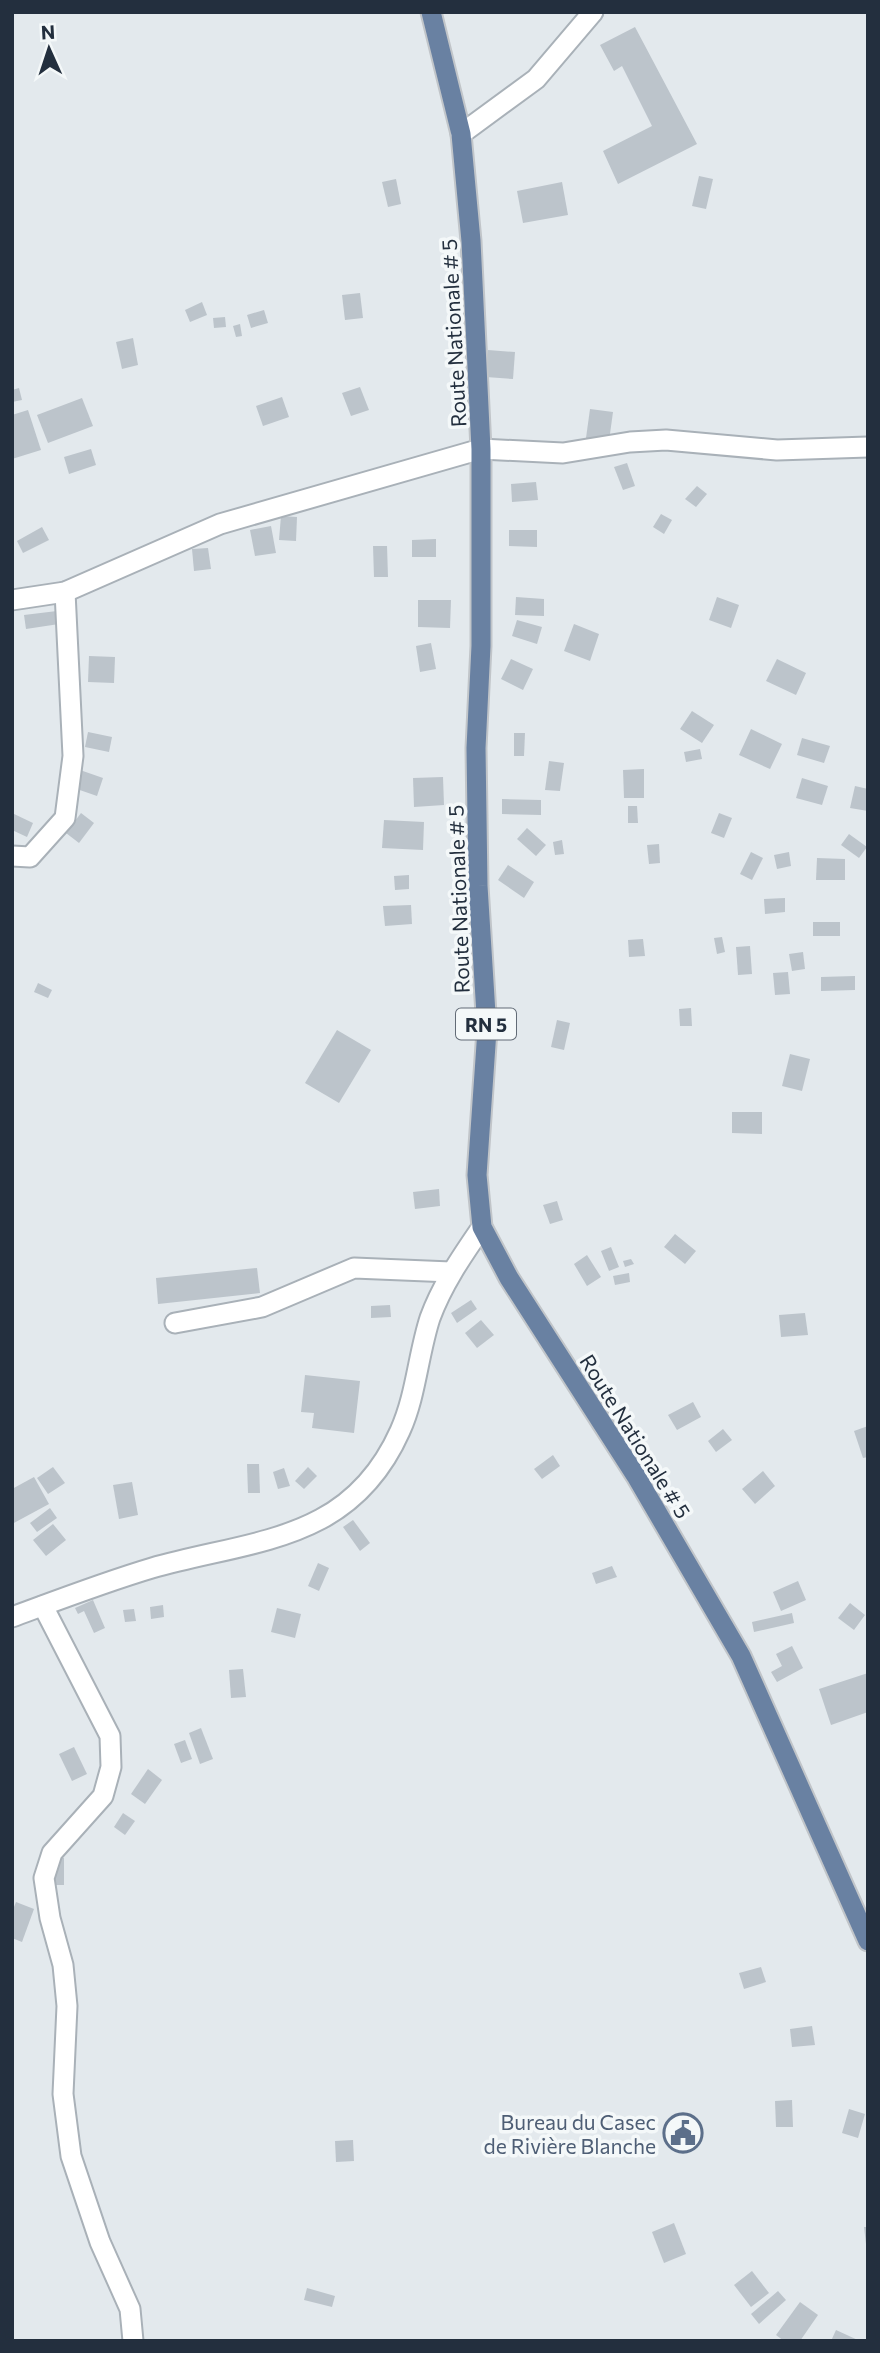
<svg xmlns="http://www.w3.org/2000/svg" width="880" height="2353" font-family="Commissioner,sans-serif">
<style>
.building{fill:#bcc4cb}
.lines{fill:none;stroke-linecap:round;stroke-linejoin:round}
.minor-casing{stroke:#a9b1b8;stroke-width:23}
.tertiary-casing{stroke:#a9b1b8;stroke-width:23}
.primary-casing{stroke:#c1c5c9;stroke-width:23}
.minor{stroke:#fff;stroke-width:19}
.tertiary{stroke:#fff;stroke-width:19}
.primary{stroke:#6981a2;stroke-width:19}
.labels{text-anchor:middle;dominant-baseline:central;stroke-width:7;stroke-linejoin:round;paint-order:stroke}
.shield{fill:#f4f8f9;stroke:#626b76;stroke-width:2}
.shield-label{font-size:19px;font-weight:bold;fill:#232f3e}
.street-label{font-size:21px;fill:#232f3e;stroke:#f4f8f9}
.service-label{font-size:21px;fill:#4e5e75;stroke:#f4f8f9;text-anchor:end}
</style>
<rect width="100%" height="100%" fill="#e3e9ed"/>
<g class="building">
<polygon points="635,27 697,144 618,184 603,151 652,126 622,66 614,71 600,45"/>
<polygon points="699,176 713,179 706,209 692,206"/>
<polygon points="396,179 401,204 388,207 382,182"/>
<polygon points="562,182 568,215 523,223 517,191"/>
<polygon points="360,293 363,318 345,320 342,295"/>
<polygon points="202,302 207,315 190,322 185,310"/>
<polygon points="264,310 268,323 251,328 247,315"/>
<polygon points="225,317 226,327 214,328 213,318"/>
<polygon points="240,324 242,336 236,337 233,326"/>
<polygon points="133,338 138,365 122,369 116,342"/>
<polygon points="488,350 515,352 513,379 486,377"/>
<polygon points="360,387 369,410 351,416 342,393"/>
<polygon points="19,388 22,400 12,402 12,390"/>
<polygon points="282,397 289,417 263,426 256,406"/>
<polygon points="82,398 93,426 48,443 37,415"/>
<polygon points="590,409 613,412 609,441 586,438"/>
<polygon points="28,410 41,450 12,459 12,415"/>
<polygon points="91,449 96,465 69,474 64,457"/>
<polygon points="627,463 635,486 623,490 614,467"/>
<polygon points="536,482 538,500 512,502 511,484"/>
<polygon points="697,486 707,494 696,507 685,499"/>
<polygon points="661,514 672,520 664,534 653,527"/>
<polygon points="281,516 297,517 296,541 279,540"/>
<polygon points="271,526 276,553 255,556 250,530"/>
<polygon points="42,527 49,540 23,553 17,541"/>
<polygon points="509,530 537,530 537,547 509,546"/>
<polygon points="436,539 436,557 412,557 412,540"/>
<polygon points="373,546 387,546 388,577 374,577"/>
<polygon points="208,548 211,569 194,571 192,549"/>
<polygon points="516,597 544,599 544,616 515,615"/>
<polygon points="717,597 739,605 731,628 709,620"/>
<polygon points="418,600 451,600 450,628 418,627"/>
<polygon points="57,611 59,624 26,629 24,615"/>
<polygon points="517,620 542,627 537,644 512,636"/>
<polygon points="574,624 599,634 590,661 564,651"/>
<polygon points="431,643 436,669 420,672 416,646"/>
<polygon points="89,656 115,657 114,683 88,682"/>
<polygon points="511,659 533,669 523,690 501,679"/>
<polygon points="777,659 806,673 796,695 766,681"/>
<polygon points="692,711 714,725 702,743 680,729"/>
<polygon points="751,729 782,744 770,769 739,755"/>
<polygon points="88,732 112,737 109,752 85,747"/>
<polygon points="514,733 525,733 524,756 514,756"/>
<polygon points="802,738 830,746 824,763 797,755"/>
<polygon points="700,749 702,759 686,762 684,752"/>
<polygon points="549,761 564,763 560,791 545,790"/>
<polygon points="644,769 644,798 624,798 623,770"/>
<polygon points="80,770 103,778 97,796 74,788"/>
<polygon points="443,777 444,805 414,807 413,778"/>
<polygon points="802,778 828,786 822,805 796,798"/>
<polygon points="855,786 868,789 868,811 850,808"/>
<polygon points="502,799 541,800 541,815 502,814"/>
<polygon points="628,806 637,806 638,823 628,823"/>
<polygon points="12,813 33,823 27,837 12,830"/>
<polygon points="81,813 94,823 79,843 66,833"/>
<polygon points="719,813 732,818 724,838 711,833"/>
<polygon points="384,820 424,822 423,850 382,848"/>
<polygon points="527,828 546,845 536,856 517,839"/>
<polygon points="849,834 867,847 859,858 841,845"/>
<polygon points="562,840 564,854 555,855 553,842"/>
<polygon points="659,844 660,863 649,864 647,845"/>
<polygon points="751,852 763,858 752,880 740,874"/>
<polygon points="789,852 791,866 777,869 774,855"/>
<polygon points="817,858 845,859 845,880 816,880"/>
<polygon points="508,865 534,882 524,898 498,880"/>
<polygon points="409,875 409,889 395,890 394,876"/>
<polygon points="785,898 785,912 765,914 764,899"/>
<polygon points="411,905 412,924 385,926 383,906"/>
<rect x="813" y="922" width="27" height="14"/>
<polygon points="722,937 725,952 717,954 714,938"/>
<polygon points="643,939 645,956 629,957 628,940"/>
<polygon points="750,946 752,974 738,975 736,947"/>
<polygon points="803,952 805,969 792,971 789,954"/>
<polygon points="788,972 790,994 775,995 773,973"/>
<polygon points="855,976 855,990 821,991 821,977"/>
<polygon points="38,983 52,990 48,998 34,992"/>
<polygon points="691,1008 692,1026 680,1026 679,1009"/>
<polygon points="557,1020 570,1023 564,1050 551,1047"/>
<polygon points="337,1030 371,1050 339,1103 305,1083"/>
<polygon points="790,1054 810,1059 802,1091 782,1086"/>
<polygon points="732,1112 762,1112 762,1134 732,1133"/>
<polygon points="439,1189 440,1206 415,1209 413,1192"/>
<polygon points="557,1201 563,1220 550,1224 543,1205"/>
<polygon points="675,1234 696,1251 685,1264 664,1247"/>
<polygon points="611,1247 619,1267 609,1271 601,1251"/>
<polygon points="587,1255 601,1277 587,1286 574,1264"/>
<polygon points="631,1259 634,1264 625,1267 623,1261"/>
<polygon points="257,1268 260,1293 158,1304 156,1278"/>
<polygon points="629,1273 630,1282 615,1285 613,1276"/>
<polygon points="471,1300 477,1309 457,1323 451,1313"/>
<polygon points="390,1305 391,1317 371,1318 371,1306"/>
<polygon points="805,1313 808,1335 781,1337 779,1315"/>
<polygon points="481,1320 494,1335 477,1348 465,1333"/>
<polygon points="305,1375 360,1381 354,1433 312,1428 314,1413 301,1412"/>
<polygon points="693,1402 701,1417 677,1430 668,1415"/>
<polygon points="868,1426 868,1457 863,1458 854,1431"/>
<polygon points="723,1429 732,1440 716,1452 708,1441"/>
<polygon points="553,1455 560,1466 542,1479 534,1469"/>
<polygon points="247,1464 259,1464 260,1493 248,1493"/>
<polygon points="53,1467 65,1483 48,1494 37,1478"/>
<polygon points="308,1467 317,1476 304,1489 295,1481"/>
<polygon points="284,1468 290,1486 278,1489 273,1472"/>
<polygon points="763,1471 775,1486 755,1504 742,1489"/>
<polygon points="34,1477 49,1504 12,1524 12,1489"/>
<polygon points="132,1482 138,1515 119,1519 113,1485"/>
<polygon points="50,1508 57,1518 37,1532 30,1523"/>
<polygon points="353,1520 370,1543 360,1551 343,1527"/>
<polygon points="53,1524 66,1540 46,1556 33,1540"/>
<polygon points="318,1563 329,1568 319,1591 308,1586"/>
<polygon points="612,1566 617,1577 596,1584 592,1573"/>
<polygon points="798,1581 806,1600 781,1611 773,1592"/>
<polygon points="93,1600 105,1628 94,1633 84,1611 78,1614 75,1608"/>
<polygon points="850,1603 865,1615 854,1630 838,1618"/>
<polygon points="163,1605 164,1617 151,1619 150,1607"/>
<polygon points="277,1608 301,1614 295,1638 271,1632"/>
<polygon points="134,1609 136,1621 125,1622 123,1610"/>
<polygon points="792,1613 794,1623 754,1632 752,1622"/>
<polygon points="792,1646 803,1668 777,1682 771,1672 782,1666 776,1654"/>
<polygon points="243,1669 246,1697 231,1698 229,1670"/>
<polygon points="868,1673 868,1712 831,1725 819,1689"/>
<polygon points="201,1728 213,1759 200,1764 189,1733"/>
<polygon points="185,1740 192,1759 181,1763 174,1744"/>
<polygon points="74,1747 87,1774 72,1781 59,1754"/>
<polygon points="148,1769 162,1780 145,1804 131,1794"/>
<polygon points="123,1813 135,1821 125,1835 114,1827"/>
<rect x="49" y="1858" width="15" height="27"/>
<polygon points="16,1902 34,1909 22,1942 12,1938 12,1912"/>
<polygon points="761,1967 766,1982 744,1989 739,1973"/>
<polygon points="812,2026 815,2045 792,2047 790,2029"/>
<polygon points="792,2100 793,2127 776,2127 775,2101"/>
<polygon points="849,2109 865,2114 858,2138 842,2133"/>
<polygon points="353,2140 354,2161 336,2162 335,2141"/>
<polygon points="674,2223 686,2254 664,2263 652,2232"/>
<polygon points="864,2227 868,2227 868,2244 866,2244"/>
<polygon points="752,2271 769,2293 751,2307 734,2285"/>
<polygon points="307,2288 335,2296 332,2307 304,2300"/>
<polygon points="778,2291 786,2300 759,2324 751,2314"/>
<polygon points="800,2302 818,2315 800,2341 784,2341 776,2335"/>
<polygon points="836,2330 860,2341 831,2341"/>
</g>
<g class="lines">
<g class="minor-casing">
<g id="minor">
<polyline points="461,134 536,79 593,12"/>
<polyline points="12,600 65,592 220,524 481,449 563,453 630,442 666,440 777,450 868,447"/>
<polyline points="12,856 30,857 65,818 73,756 65,592"/>
<polyline points="175,1323 262,1307 354,1268 451,1272"/>
<polyline points="43,1606 110,1736 111,1767 103,1796 52,1853 44,1878 50,1918 63,1965 67,2006 63,2094 71,2156 100,2242 130,2309 133,2341"/>
</g>
</g>
<g class="tertiary-casing">
<path id="tertiary" d="M12 1617C58 1600 105 1582 152 1568 254 1539 350 1543 400 1431 416 1396 418 1355 430 1318 442 1285 462 1256 482 1227"/>
</g>
<g class="primary-casing">
<polyline id="primary" points="431,12 461,134 471,241 481,449 481,646 476,748 478,886 487,1030 477,1175 482,1227 509,1278 636,1476 741,1656 868,1941"/>
</g>
<use href="#minor" class="minor"/>
<use href="#tertiary" class="tertiary"/>
<use href="#primary" class="primary"/>
</g>
<defs>
<g id="civic-ring" transform="scale(2.0125)"><circle r="9.5" fill="#f4f8f9" stroke="#5c6f8a" stroke-width="1.5"/><path d="M-.6-6.5H3V-4.5H.6V-3L4-1V1h2V6H-6V1h2V-1L-.6-3ZM-1.2 2.5V6h2.4V2.5Z" fill="#5c6f8a"/></g>
</defs>
<g fill-rule="evenodd">
<use href="#civic-ring" x="683" y="2133"/>
</g>
<g class="labels">
<rect class="shield" x="456" y="1008.5" width="60" height="31" rx="5"/>
<g class="shield-label">
<text x="486" y="1024">RN 5</text>
</g>
<g class="street-label">
<text transform="translate(453 333) rotate(-93)">Route Nationale # 5</text>
<text transform="translate(458 899) rotate(-92)">Route Nationale # 5</text>
<text transform="translate(636 1436) rotate(58)">Route Nationale # 5</text>
</g>
<g class="service-label">
<text x="656" y="2121">Bureau du Casec<tspan x="656" dy="24">de Rivière Blanche</tspan></text>
</g>
</g>
<rect width="880" height="2353" fill="none" stroke="#232f3e" stroke-width="28"/>
<g transform="translate(49 49) rotate(357)" stroke="#f4f8f9" stroke-width="5" paint-order="stroke">
<path d="M0-5L12 26L0 18L-12 26Z" fill="#232f3e"/>
<text y="-10" font-size="19" font-weight="bold" text-anchor="middle" fill="#232f3e">N</text>
</g>
</svg>
